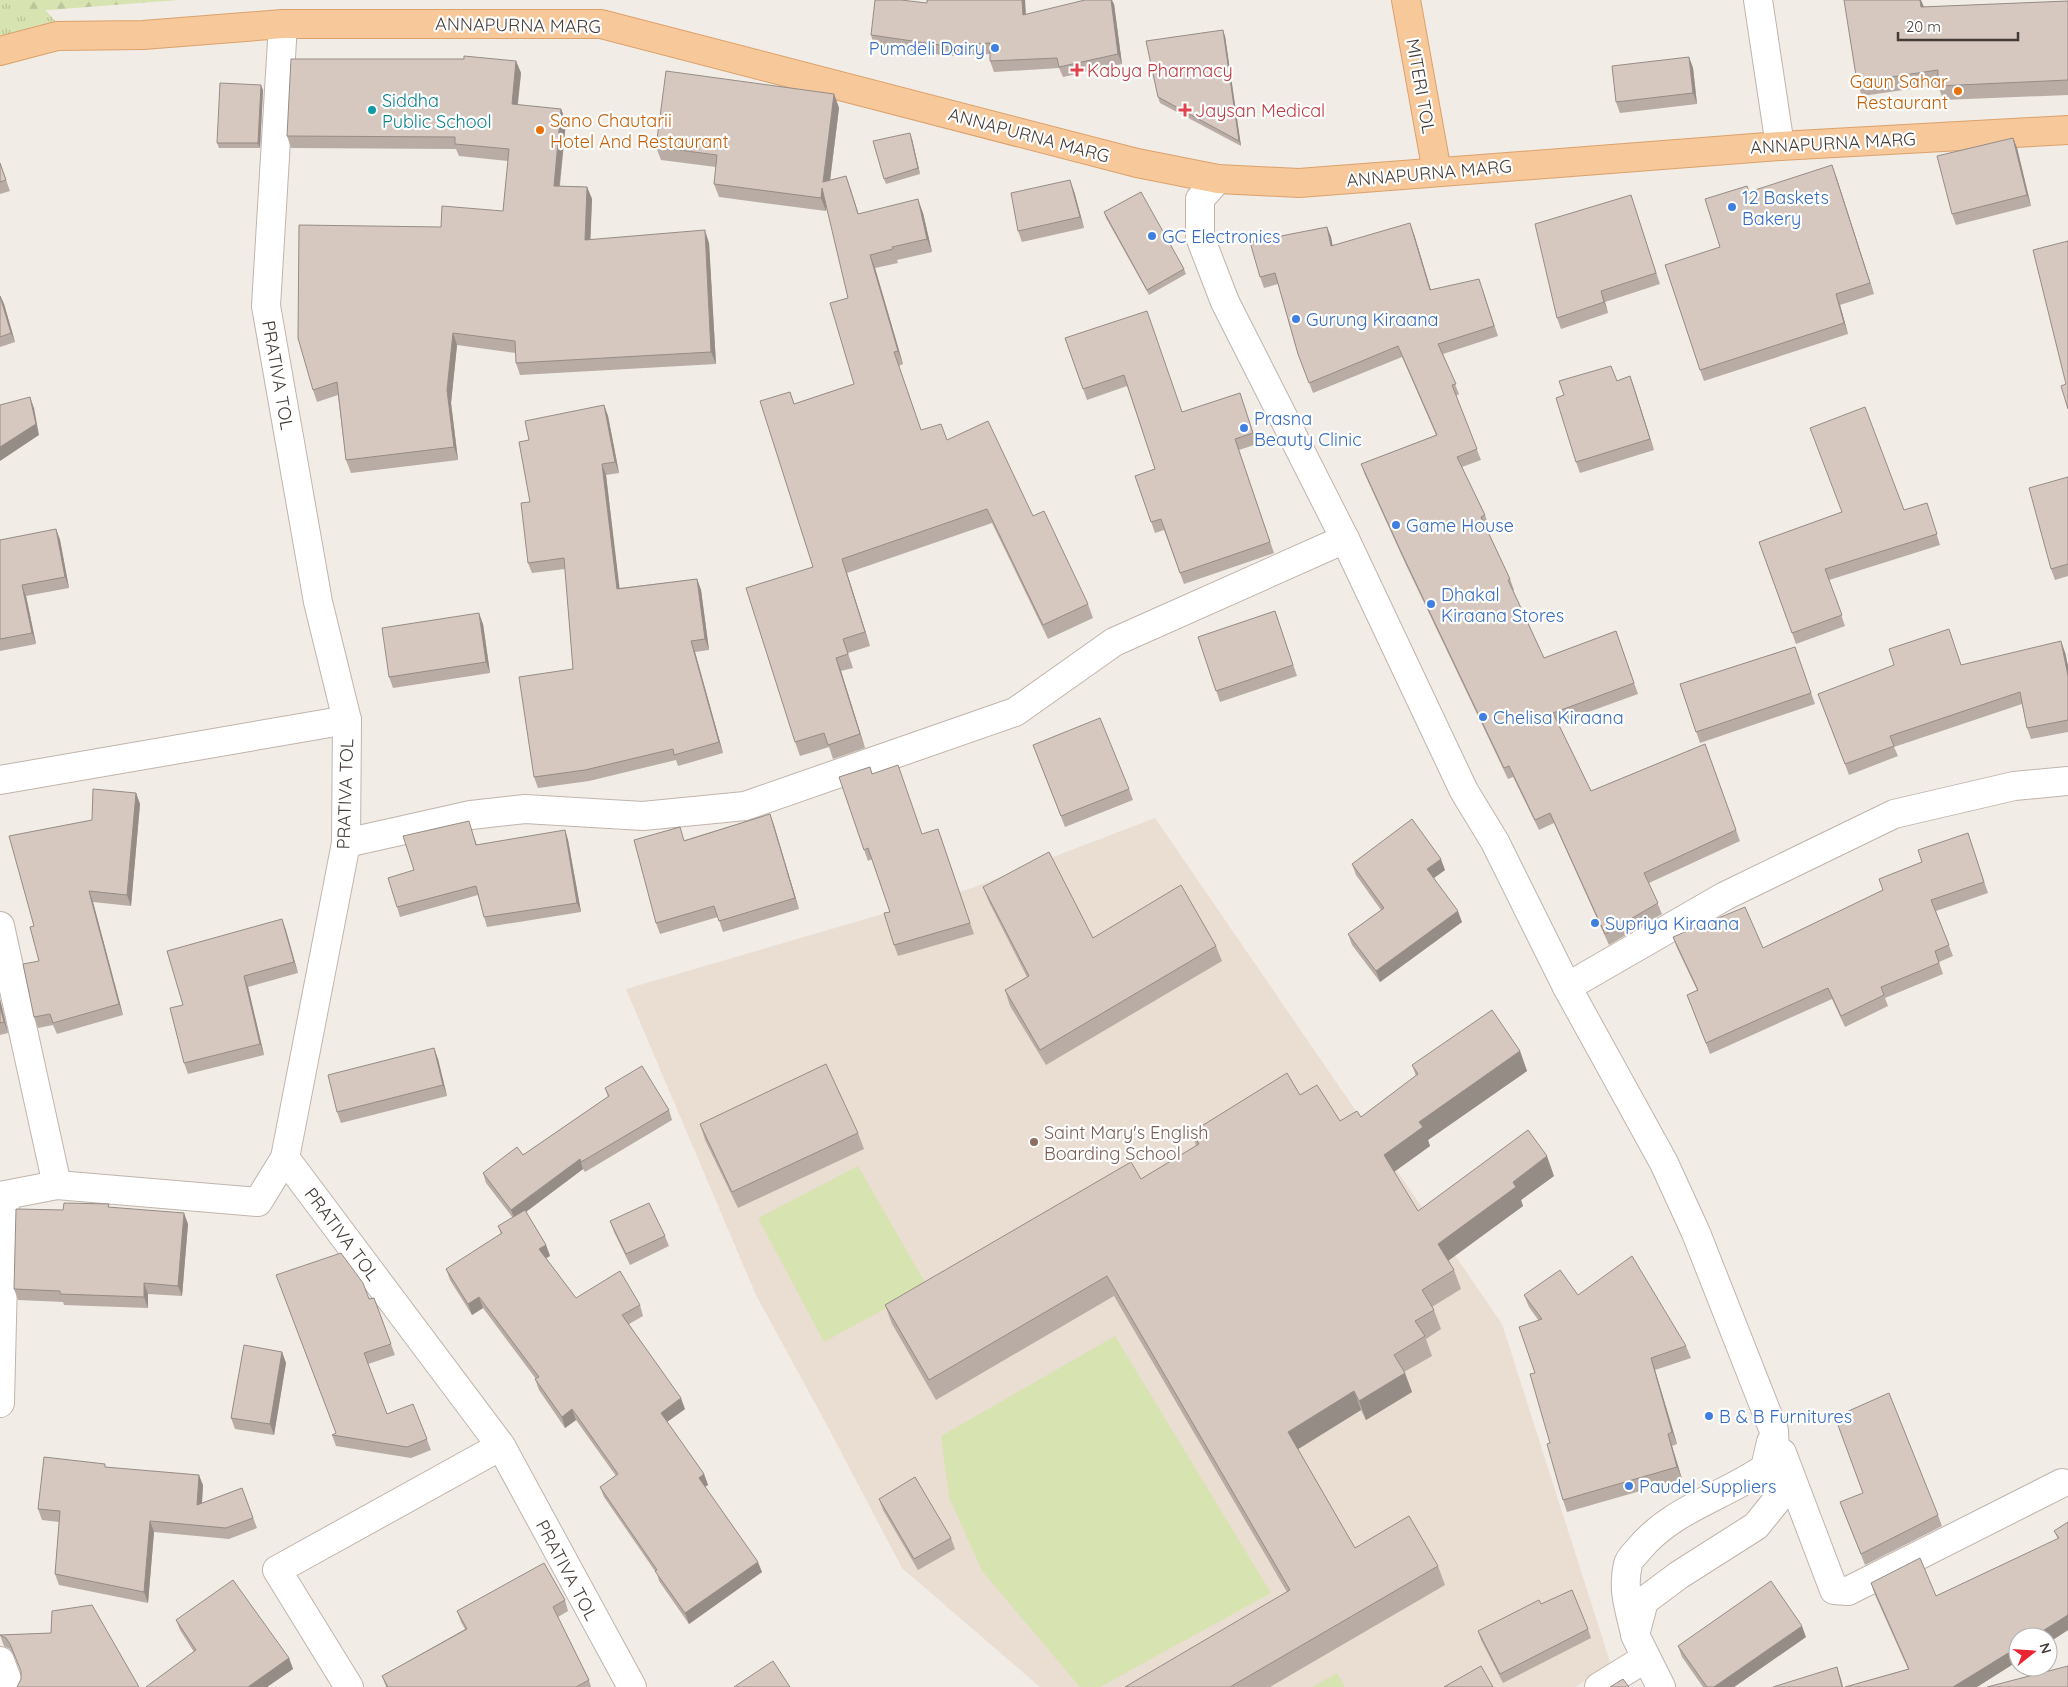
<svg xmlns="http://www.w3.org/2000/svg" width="2068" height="1687" font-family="Quicksand,sans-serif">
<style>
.education{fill:#eaddd1}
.grass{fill:url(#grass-tufts)}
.forest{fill:url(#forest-firs)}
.pitch{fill:#d8e3b2}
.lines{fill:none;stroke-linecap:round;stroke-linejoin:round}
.minor-casing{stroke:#c0b4ac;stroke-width:30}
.major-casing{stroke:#dba16b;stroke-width:30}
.minor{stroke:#fff;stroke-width:28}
.major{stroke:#f7c89a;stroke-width:28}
.wall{fill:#b8aca4}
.shaded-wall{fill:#968c86}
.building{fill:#d6c8bf;stroke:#968c86}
.shop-dot{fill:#3f7fe0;stroke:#fff;stroke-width:2}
.health-dot{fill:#e0444e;stroke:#fff;stroke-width:2}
.food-dot{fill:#e8710a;stroke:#fff;stroke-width:2}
.culture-dot{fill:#0f9aa8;stroke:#fff;stroke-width:2}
.education-dot{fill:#8d6e63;stroke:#fff;stroke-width:2}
.labels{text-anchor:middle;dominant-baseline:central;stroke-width:4.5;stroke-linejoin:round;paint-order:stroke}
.street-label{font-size:18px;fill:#443b36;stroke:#fff}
.shop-label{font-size:18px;fill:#366cbe;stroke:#fff;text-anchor:start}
.health-label{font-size:18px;fill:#be3a42;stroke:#fff;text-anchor:start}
.food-label{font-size:18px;fill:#c56008;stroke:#fff;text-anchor:end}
.culture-label{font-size:18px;fill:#0d838f;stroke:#fff;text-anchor:start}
.education-label{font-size:18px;fill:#785e54;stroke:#fff;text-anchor:start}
</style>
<defs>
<pattern id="grass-tufts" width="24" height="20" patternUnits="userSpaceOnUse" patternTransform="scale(1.25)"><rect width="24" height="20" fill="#d8e3b2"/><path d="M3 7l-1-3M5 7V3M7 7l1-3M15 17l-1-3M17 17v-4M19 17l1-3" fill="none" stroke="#bbc49a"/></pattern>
<pattern id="forest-firs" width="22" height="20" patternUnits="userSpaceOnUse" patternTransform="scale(1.25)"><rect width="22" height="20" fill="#d8e3b2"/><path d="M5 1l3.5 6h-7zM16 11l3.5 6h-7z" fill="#bbc49a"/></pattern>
</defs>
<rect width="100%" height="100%" fill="#f2ece6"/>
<polygon class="education" points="1155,818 1502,1324 1611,1665 1575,1687 1040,1687 902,1568 829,1429 756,1295 626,989 972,888"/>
<path class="grass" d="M0 0C31 0 38 0 57 23L0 38Z"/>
<polygon class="forest" points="17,0 179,0 23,12"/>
<g class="pitch">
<polygon points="858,1166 927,1286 824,1342 758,1218"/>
<polygon points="1115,1336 1271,1593 1100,1687 1080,1687 982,1571 949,1497 941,1436"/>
<polygon points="1337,1673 1345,1687 1312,1687"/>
</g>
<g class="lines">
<g class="minor-casing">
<g id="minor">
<polyline points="1758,0 1780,146"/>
<polyline points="283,24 266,306 318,602 347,720 346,843 285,1158 501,1446 632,1687"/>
<polyline points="1218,179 1200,199 1200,237 1225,302 1345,539 1464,791 1495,842 1567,987 1664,1163 1696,1233 1774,1431 1777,1500 1756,1526 1679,1575 1644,1601 1635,1635 1661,1687"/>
<polyline points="0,780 347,720"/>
<polyline points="346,843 471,815 525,809 643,816 745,806 1015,712 1114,642 1345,539"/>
<polyline points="0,926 57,1185 258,1202 285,1158"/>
<polyline points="1567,987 1725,896 1894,814 2014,786 2068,781"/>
<polyline points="0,1196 57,1185"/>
<polyline points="0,1403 5,1196"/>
<polyline points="1782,1453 1834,1590 1848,1591 2062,1483"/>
<path d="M1635 1633C1629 1609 1622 1588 1628 1564 1629 1559 1635 1554 1639 1549 1672 1509 1723 1497 1765 1468L1771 1442"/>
<polyline points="0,1661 10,1687"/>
<polyline points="349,1687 277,1570 501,1446"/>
<polyline points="1599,1687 1646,1658"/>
</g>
</g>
<g class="major-casing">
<g id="major">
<polyline points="1406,0 1437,172"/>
<polyline points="0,51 57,36 143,35 283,24 601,24 1137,163 1218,179 1299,183 1780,146 2068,130"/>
</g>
</g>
<use href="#minor" class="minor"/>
<use href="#major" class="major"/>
</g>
<g class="wall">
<polygon points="1025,0 1026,15 1114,4 1122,64 1063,77 1059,68 994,72 990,61 990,54 950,56 874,46 871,35 927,3"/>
<polygon points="2068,1 2068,95 1943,100 1938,85 1862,96 1857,82 1924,7"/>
<polygon points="1225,36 1241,146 1160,103 1158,97"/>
<polygon points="1689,57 1693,68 1697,104 1620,113 1616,102"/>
<polygon points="516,61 521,73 518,105 561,109 566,122 560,186 587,187 592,199 590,239 709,243 716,364 520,375 516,363 516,353 457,345 451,403 458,460 351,473 346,460 338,395 317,402 313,390 441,227 503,211 508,161 459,156 456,149 291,148 287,136"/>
<polygon points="263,90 260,148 219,148 217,143"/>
<polygon points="834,94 839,108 830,181 846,176 858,214 923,213 932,252 897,260 898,263 875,268 903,364 899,366 921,430 947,440 1033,516 1088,604 1093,618 1048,639 992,523 847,573 870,646 848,653 853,668 841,671 865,748 833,759 829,747 800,756 795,742 813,567 790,392 794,404 854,384 848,298 827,206 826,211 719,197 714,184 716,167 661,160 656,147"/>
<polygon points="2013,138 2017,148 2031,206 1956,225 1952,214"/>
<polygon points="912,139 920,174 886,184 884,179"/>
<polygon points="0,163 10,191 0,194"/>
<polygon points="1836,176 1874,294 1840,305 1848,334 1704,381 1700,370 1720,247 1749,192"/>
<polygon points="1074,191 1084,228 1022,242 1018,231"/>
<polygon points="1631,195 1660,284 1605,302 1608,313 1561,329 1557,318"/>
<polygon points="1104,212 1184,269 1186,274 1149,295 1106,218"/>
<polygon points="1327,227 1331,237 1332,246 1414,234 1431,290 1483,290 1498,336 1443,354 1459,394 1456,396 1481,460 1462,467 1485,515 1489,526 1486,527 1510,579 1514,590 1513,590 1544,658 1616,631 1638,694 1558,723 1591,791 1705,744 1740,841 1649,883 1662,914 1609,945 1554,823 1539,830 1513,777 1508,779 1406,565 1365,475 1361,464 1436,435 1402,357 1313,393 1298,354 1278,284 1264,288 1260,277"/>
<polygon points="0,296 4,304 15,342 0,347"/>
<polygon points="1065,338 1182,412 1240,393 1257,444 1239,450 1274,553 1184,584 1164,530 1155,533 1135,476 1155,469 1127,386 1087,400"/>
<polygon points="1630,376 1654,450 1580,473 1576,462 1617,381"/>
<polygon points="604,405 608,416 619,473 606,475 619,588 697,579 701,590 709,650 695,652 723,753 678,766 676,760 589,781 538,788 534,777 573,669 565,569 532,573 528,563 530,502 529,440"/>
<polygon points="2068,477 2068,576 2055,580 2051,569"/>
<polygon points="1927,503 1940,545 1829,580 1845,626 1796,644 1759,542 1842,512 1904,510"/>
<polygon points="56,529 60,540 69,588 26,596 36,644 0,651 0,540"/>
<polygon points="1275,611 1297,676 1220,702 1198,637"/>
<polygon points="483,624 490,673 393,688 389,677"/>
<polygon points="1795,647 1815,704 1700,743 1680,684"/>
<polygon points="2065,652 2068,666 2068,732 2031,739 2027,728 2022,704 1894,747 1898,756 1849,775 1818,694 1961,665"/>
<polygon points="1033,745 1129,789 1133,800 1065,827"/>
<polygon points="870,767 872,774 922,834 938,829 974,934 898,956 894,945 890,912 872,859 868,861 839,777"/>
<polygon points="136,793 140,804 131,906 93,902 123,1015 57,1034 53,1025 38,1028 34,1017 39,961 34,926 92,820"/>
<polygon points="770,814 799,909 723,932 718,917 660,934 656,923 685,840"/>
<polygon points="565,830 568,840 581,912 487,927 484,917 478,895 400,917 397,907 414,870 472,831 477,845"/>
<polygon points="1968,833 1988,893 1936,911 1953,956 1939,962 1943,974 1885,998 1888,1006 1845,1027 1832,999 1710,1054 1687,995 1697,990 1677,948 1673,937 1763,948 1883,890 1879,879 1922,862"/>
<polygon points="1352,864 1445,870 1434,878 1462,922 1380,982 1352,945 1348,934 1381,910 1356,875"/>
<polygon points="983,887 1093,938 1216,946 1222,961 1046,1065 1010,1006 1005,990 1027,977 989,902"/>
<polygon points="282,919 298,973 248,987 264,1055 188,1074 184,1063 183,1005"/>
<polygon points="0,999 8,1033 0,1035"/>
<polygon points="434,1048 438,1059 447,1096 341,1123 337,1112"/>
<polygon points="1520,1051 1527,1071 1428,1140 1430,1146 1394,1172 1418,1211 1554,1176 1521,1200 1523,1206 1448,1261 1454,1270 1461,1289 1432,1307 1434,1310 1441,1329 1426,1339 1432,1356 1404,1372 1412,1392 1366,1420 1361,1410 1298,1449 1355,1548 1438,1566 1445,1585 1270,1687 1125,1687 1287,1592 1114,1296 936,1400 892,1324 885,1305 1141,1179 1196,1146 1192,1132 1300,1095 1340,1121 1361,1117 1416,1076 1412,1065"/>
<polygon points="605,1088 669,1110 672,1120 585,1172 583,1169 526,1212 546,1245 550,1256 546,1258 576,1298 640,1305 643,1316 629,1324 685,1409 667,1422 704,1474 708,1485 705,1487 762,1572 689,1624 659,1581 657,1574 604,1497 600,1487 616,1476 576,1420 565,1428 539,1390 535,1379 536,1379 483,1308 472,1315 450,1280 446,1269 501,1234 498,1226 513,1218 486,1183 483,1173 523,1155 608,1097"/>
<polygon points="700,1124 858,1133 864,1149 738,1208 705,1140"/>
<polygon points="110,1207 188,1224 182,1296 148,1294 148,1308 64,1305 63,1302 18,1300 14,1289 63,1210"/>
<polygon points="610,1221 665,1236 669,1246 630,1265 614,1232"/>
<polygon points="1524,1295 1578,1295 1686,1346 1691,1358 1655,1370 1677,1444 1672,1446 1682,1479 1567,1512 1563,1500 1535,1373 1539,1321 1529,1307"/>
<polygon points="374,1298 395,1355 368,1364 387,1414 413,1404 431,1450 411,1458 336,1446 332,1435 336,1433 369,1299"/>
<polygon points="282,1352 286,1363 274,1435 235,1429 231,1418"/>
<polygon points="106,1467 203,1485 202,1503 242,1488 257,1528 229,1539 154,1532 148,1603 59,1585 55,1574 59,1522 42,1520 38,1509"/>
<polygon points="879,1499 951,1538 955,1549 918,1570 883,1510"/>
<polygon points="1840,1502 1938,1515 1942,1526 1865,1565"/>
<polygon points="2068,1522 2068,1630 2048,1643 2048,1637 2018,1661 1977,1687 1845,1687 1908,1669 1875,1595 1871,1583 1936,1596 2058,1539 2054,1531"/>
<polygon points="565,1600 568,1611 558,1617 589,1680 591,1687 386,1687 382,1676 465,1629 461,1622 457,1611"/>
<polygon points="1541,1604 1588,1629 1591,1638 1503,1683 1481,1640 1478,1631"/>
<polygon points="92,1605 18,1686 21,1679 21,1671 14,1655 10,1649 4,1646 0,1635 51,1633"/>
<polygon points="176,1620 289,1658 293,1669 267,1687 146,1687 194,1652 180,1630"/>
<polygon points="1806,1637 1734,1687 1703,1687 1682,1657 1678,1646"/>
</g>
<g class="shaded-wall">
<polygon points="1022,0 1025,0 1026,26 1023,15"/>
<polygon points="1111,0 1112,0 1114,4 1122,64 1118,54"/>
<polygon points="1920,0 1921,0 1924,7 1926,21 1921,7"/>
<polygon points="1223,30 1225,36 1241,146 1239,141"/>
<polygon points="1689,57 1693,68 1697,104 1693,93"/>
<polygon points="516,61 521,73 516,116 512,104"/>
<polygon points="261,85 263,90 260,148 258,143"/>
<polygon points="834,94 839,108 828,196 823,182"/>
<polygon points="561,109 566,122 558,198 554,186"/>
<polygon points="910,133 912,139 920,174 918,168"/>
<polygon points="2013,138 2017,148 2031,206 2027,195"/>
<polygon points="1832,165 1836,176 1874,294 1870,283"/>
<polygon points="846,176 851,190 863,228 858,214"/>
<polygon points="1070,180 1074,191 1084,228 1080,217"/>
<polygon points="587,187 592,199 590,252 585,240"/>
<polygon points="822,188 827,201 826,211 821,198"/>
<polygon points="918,199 923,213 932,252 927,239"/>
<polygon points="1410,223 1414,234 1434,301 1430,290"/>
<polygon points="1327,227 1331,237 1335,257 1331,246"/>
<polygon points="705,230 709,243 716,364 711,352"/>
<polygon points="870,255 875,268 903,364 898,351"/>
<polygon points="1601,291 1605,302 1608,313 1604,302"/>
<polygon points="1836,294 1840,305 1848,334 1844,323"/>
<polygon points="0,295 4,304 15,342 11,333"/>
<polygon points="453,333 457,345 451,403 458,460 454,447 447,390"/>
<polygon points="1630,376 1634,387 1654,450 1650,439"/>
<polygon points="30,397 34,408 39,435 0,461 0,447"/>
<polygon points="604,405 608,416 619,473 615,462"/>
<polygon points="602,464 606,475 621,600 617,589"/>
<polygon points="56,529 60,540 69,588 65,577"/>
<polygon points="842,559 847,573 870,646 865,632"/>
<polygon points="697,579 701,590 709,650 705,639"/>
<polygon points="22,585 26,596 36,644 32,633"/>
<polygon points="479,613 483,624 490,673 486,662"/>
<polygon points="691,641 695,652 723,753 719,742"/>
<polygon points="2061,641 2065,652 2068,666 2068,676"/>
<polygon points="836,658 841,671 865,748 860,734"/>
<polygon points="136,793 140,804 131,906 127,895"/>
<polygon points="770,814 774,825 799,909 795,898"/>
<polygon points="565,830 568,840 581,912 577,903"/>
<polygon points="1441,859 1445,870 1431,880 1427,869"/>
<polygon points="89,891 93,902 123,1015 119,1004"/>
<polygon points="1458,911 1462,922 1380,982 1376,971"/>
<polygon points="282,919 286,930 298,973 294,962"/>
<polygon points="244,976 248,987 264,1055 260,1044"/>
<polygon points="0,999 8,1033 4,1022 0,1006"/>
<polygon points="434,1048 438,1059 447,1096 443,1085"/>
<polygon points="1520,1051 1527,1071 1428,1140 1430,1146 1391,1174 1384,1155 1419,1122"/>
<polygon points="1547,1156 1554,1176 1521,1200 1523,1206 1445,1263 1438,1244 1513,1182"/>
<polygon points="580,1159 583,1169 515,1220 511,1210"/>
<polygon points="184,1213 188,1224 182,1296 178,1286"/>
<polygon points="546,1245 550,1256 543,1260 539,1249"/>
<polygon points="144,1283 148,1294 148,1308 144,1297"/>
<polygon points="479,1297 483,1308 472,1315 468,1304"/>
<polygon points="282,1352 286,1363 274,1435 270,1424"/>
<polygon points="1651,1358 1655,1370 1677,1444 1672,1432"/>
<polygon points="1405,1373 1412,1392 1366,1420 1359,1401"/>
<polygon points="1354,1391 1361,1410 1295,1451 1288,1432"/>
<polygon points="681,1398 685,1409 664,1424 661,1413"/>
<polygon points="572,1409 576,1420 565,1428 562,1417"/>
<polygon points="1668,1434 1672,1446 1682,1479 1677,1467"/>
<polygon points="704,1474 708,1485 703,1488 699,1478"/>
<polygon points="199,1475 203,1485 201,1516 197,1505"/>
<polygon points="150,1521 154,1532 148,1603 144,1592"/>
<polygon points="758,1562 762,1572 689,1624 685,1613"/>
<polygon points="2068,1615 2068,1630 2048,1643 2048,1637 2033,1637"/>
<polygon points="1802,1626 1806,1637 1734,1687 1714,1687"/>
<polygon points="2018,1647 2018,1661 1977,1687 1953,1687"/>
<polygon points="289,1658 293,1669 267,1687 248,1687"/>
<polygon points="1837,1667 1841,1679 1843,1687 1842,1687"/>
</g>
<g class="building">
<polygon points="875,0 901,0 927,3 927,0 1022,0 1023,15 1085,0 1111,0 1118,54 1059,67 1057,58 990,61 990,43 947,46 871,35"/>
<polygon points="1844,0 1920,0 1921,7 2068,1 2068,80 1938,86 1938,70 1857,82"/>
<polygon points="1223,30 1239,141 1158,97 1146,41"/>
<polygon points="464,56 516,61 512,104 561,109 554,186 587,187 585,240 705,230 711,352 516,363 515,341 453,333 447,390 454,447 346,460 337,382 313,390 298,338 299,225 441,227 442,206 503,211 509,149 455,144 455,137 287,136 291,59 464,59"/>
<polygon points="1689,57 1693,93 1616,102 1612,66"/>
<polygon points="666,71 834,94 823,182 846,176 858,214 918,199 927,239 892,247 893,249 870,255 898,351 894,352 921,430 941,424 947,440 988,421 1033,516 1044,511 1088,604 1043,625 987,509 842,559 865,632 843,639 848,654 836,658 860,734 828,745 824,733 795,742 746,588 813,567 760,401 790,392 794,404 854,384 830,303 848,298 822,188 821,198 714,184 717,155 656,147"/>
<polygon points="220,83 261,85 258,143 217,143"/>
<polygon points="910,133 918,168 884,179 873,141"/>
<polygon points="2013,138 2027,195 1952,214 1937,156"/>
<polygon points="0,163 6,180 0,182"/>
<polygon points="1832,165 1870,283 1836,294 1844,323 1700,370 1665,265 1720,247 1705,199 1747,186 1749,192"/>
<polygon points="1070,180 1080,217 1018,231 1011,193"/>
<polygon points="1141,192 1184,269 1147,290 1104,212"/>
<polygon points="1631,195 1656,273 1601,291 1604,302 1557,318 1535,224"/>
<polygon points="1410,223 1430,290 1479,279 1494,326 1438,344 1456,384 1452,385 1477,449 1457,457 1485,515 1481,517 1510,579 1508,580 1544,658 1616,631 1634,683 1553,713 1591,791 1705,744 1736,830 1644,873 1658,903 1605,934 1550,813 1535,820 1509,766 1504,768 1402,554 1361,464 1437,435 1398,346 1309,383 1298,354 1275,273 1260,277 1250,242 1327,227 1331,246"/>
<polygon points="2068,241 2068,409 2061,386 2066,384 2033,250"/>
<polygon points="0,296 11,333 0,337"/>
<polygon points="1147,311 1182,412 1240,393 1253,433 1235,439 1270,542 1180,573 1161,519 1151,522 1135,476 1155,469 1124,375 1083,389 1065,338"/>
<polygon points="1611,366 1617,381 1630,376 1650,439 1576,462 1556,398 1564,395 1559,381"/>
<polygon points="30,397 36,424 0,447 0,405"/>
<polygon points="604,405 615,462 602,464 617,589 697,579 705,639 691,641 719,742 674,755 673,749 585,770 534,777 519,677 573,669 564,558 528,563 521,503 530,502 519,442 529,440 525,421"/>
<polygon points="1865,407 1904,510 1927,503 1937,534 1825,569 1842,615 1792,633 1759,542 1842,512 1810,428"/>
<polygon points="2068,477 2068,564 2051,569 2029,488"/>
<polygon points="56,529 65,577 22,585 32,633 0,639 0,540"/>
<polygon points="1275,611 1293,665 1216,691 1198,637"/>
<polygon points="479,613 486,662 389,677 382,628"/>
<polygon points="1949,629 1961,665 2061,641 2068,676 2068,720 2027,728 2020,692 1890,736 1894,746 1845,764 1818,694 1894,665 1889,649"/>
<polygon points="1795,647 1811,693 1696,732 1680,684"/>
<polygon points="1100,718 1129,789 1061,816 1033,745"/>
<polygon points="898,765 922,834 938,829 970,923 894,945 884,913 890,912 868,848 864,850 839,777 870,767 872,774"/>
<polygon points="93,789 136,793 127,895 89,891 119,1004 53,1023 50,1014 34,1017 23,964 39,961 30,927 34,926 9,836 92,820"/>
<polygon points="770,814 795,898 719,921 714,906 656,923 634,840 680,827 684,841"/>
<polygon points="1412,819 1441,859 1427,869 1458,911 1376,971 1348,934 1384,908 1352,864"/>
<polygon points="469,821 476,845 565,830 577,903 484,917 476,886 397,907 388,878 414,870 403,836"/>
<polygon points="1968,833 1984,882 1931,900 1949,945 1935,951 1939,963 1881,987 1884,995 1841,1016 1828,988 1706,1043 1687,995 1698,990 1673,937 1745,907 1763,948 1883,890 1879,879 1922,862 1918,850"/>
<polygon points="1049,852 1093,938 1181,885 1216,946 1040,1050 1005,990 1029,976 983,887"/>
<polygon points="282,919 294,962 244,976 260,1044 184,1063 170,1008 183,1005 167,951"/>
<polygon points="0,1006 4,1022 0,1023"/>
<polygon points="1492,1010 1520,1051 1419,1122 1423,1127 1384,1155 1418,1211 1528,1130 1547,1156 1513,1182 1516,1187 1438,1244 1454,1270 1422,1290 1434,1310 1415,1321 1425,1336 1394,1355 1405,1373 1359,1401 1354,1391 1288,1432 1355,1548 1409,1516 1438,1566 1230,1687 1125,1687 1290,1590 1107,1276 929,1380 885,1305 1131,1162 1141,1179 1199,1144 1192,1132 1287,1073 1300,1095 1317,1085 1340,1121 1357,1111 1361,1117 1418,1074 1412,1065"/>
<polygon points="434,1048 443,1085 337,1112 328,1075"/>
<polygon points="826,1064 858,1133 732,1192 700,1124"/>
<polygon points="642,1066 669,1110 581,1162 580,1159 511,1210 483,1173 517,1147 523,1155 609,1096 605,1088"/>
<polygon points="64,1203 109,1204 108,1207 184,1213 178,1286 144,1283 144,1297 60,1294 60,1291 14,1289 16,1209 63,1210"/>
<polygon points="649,1203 665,1236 626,1254 610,1221"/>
<polygon points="525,1210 546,1245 539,1249 576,1298 620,1271 640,1305 622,1315 681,1398 661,1413 704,1474 699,1478 758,1562 685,1613 655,1571 657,1570 600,1487 618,1474 572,1409 562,1417 535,1379 539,1377 479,1297 468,1304 446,1269 502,1233 498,1226"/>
<polygon points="341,1253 363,1283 369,1299 374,1298 391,1344 364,1353 387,1414 413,1404 427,1439 407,1447 332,1435 336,1433 276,1275"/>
<polygon points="1632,1256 1686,1346 1651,1358 1672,1432 1668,1434 1677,1467 1563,1500 1547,1444 1550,1443 1530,1374 1535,1373 1519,1327 1542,1319 1524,1295 1560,1270 1578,1295"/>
<polygon points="244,1345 282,1352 270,1424 231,1418"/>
<polygon points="1889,1393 1938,1515 1861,1554 1840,1502 1863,1493 1835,1417"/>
<polygon points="44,1457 105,1464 105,1467 199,1475 197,1505 242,1488 253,1518 226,1528 150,1521 144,1592 55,1574 60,1511 38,1509"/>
<polygon points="915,1477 951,1538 914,1559 879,1499"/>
<polygon points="2068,1522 2068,1615 2033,1637 2018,1637 2018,1647 1953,1687 1845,1687 1909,1669 1871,1583 1920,1558 1936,1596 2059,1538 2054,1531"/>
<polygon points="544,1563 565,1600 553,1607 589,1680 576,1687 388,1687 382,1676 467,1629 457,1611"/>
<polygon points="233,1580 289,1658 248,1687 146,1687 196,1650 176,1620"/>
<polygon points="1771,1581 1802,1626 1714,1687 1707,1687 1678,1646"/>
<polygon points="1572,1590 1588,1629 1500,1674 1478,1631 1539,1600 1541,1604"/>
<polygon points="92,1605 139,1687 17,1687 21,1679 21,1671 10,1644 6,1638 0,1635 51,1633 52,1611"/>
<polygon points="773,1661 790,1687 734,1687"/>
<polygon points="1481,1666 1493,1687 1444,1687"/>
<polygon points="2068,1666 2068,1687 1987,1687"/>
<polygon points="1837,1667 1842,1687 1773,1687"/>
<polygon points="1623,1679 1629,1687 1610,1687"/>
</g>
<g class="shop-dot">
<circle cx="995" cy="48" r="5"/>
<circle cx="1732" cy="207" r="5"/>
<circle cx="1152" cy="236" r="5"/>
<circle cx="1296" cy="319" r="5"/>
<circle cx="1244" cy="428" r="5"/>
<circle cx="1396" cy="525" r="5"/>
<circle cx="1431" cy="604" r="5"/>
<circle cx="1483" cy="717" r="5"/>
<circle cx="1595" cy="923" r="5"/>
<circle cx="1709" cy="1416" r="5"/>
<circle cx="1629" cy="1486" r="5"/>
</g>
<g class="health-dot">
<path d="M1074.5 62.5h5v5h5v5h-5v5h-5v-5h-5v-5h5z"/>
<path d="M1182.5 102.5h5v5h5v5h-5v5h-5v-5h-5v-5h5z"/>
</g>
<g class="food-dot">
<circle cx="1958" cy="91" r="5"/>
<circle cx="540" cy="130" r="5"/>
</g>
<circle class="culture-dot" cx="372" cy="110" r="5"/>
<circle class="education-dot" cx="1034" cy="1142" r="5"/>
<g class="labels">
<g class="street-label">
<text transform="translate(518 25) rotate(1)">ANNAPURNA MARG</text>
<text transform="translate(1421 86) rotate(80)">MITERI TOL</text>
<text transform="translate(1029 135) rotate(15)">ANNAPURNA MARG</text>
<text transform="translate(1833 143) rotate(-3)">ANNAPURNA MARG</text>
<text transform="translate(1429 173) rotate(-5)">ANNAPURNA MARG</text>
<text transform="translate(278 375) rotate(80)">PRATIVA TOL</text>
<text transform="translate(345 794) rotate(-88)">PRATIVA TOL</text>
<text transform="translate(342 1234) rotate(53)">PRATIVA TOL</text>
<text transform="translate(567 1570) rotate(62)">PRATIVA TOL</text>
</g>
<g class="shop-label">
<text x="985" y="48" text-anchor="end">Pumdeli Dairy</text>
<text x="1742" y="197">12 Baskets<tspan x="1742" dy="21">Bakery</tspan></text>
<text x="1162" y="236">GC Electronics</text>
<text x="1306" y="319">Gurung Kiraana</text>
<text x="1254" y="418">Prasna<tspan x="1254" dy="21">Beauty Clinic</tspan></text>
<text x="1406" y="525">Game House</text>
<text x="1441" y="594">Dhakal<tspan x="1441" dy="21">Kiraana Stores</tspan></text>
<text x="1493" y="717">Chelisa Kiraana</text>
<text x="1605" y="923">Supriya Kiraana</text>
<text x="1719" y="1416">B &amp; B Furnitures</text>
<text x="1639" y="1486">Paudel Suppliers</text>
</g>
<g class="health-label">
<text x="1087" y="70">Kabya Pharmacy</text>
<text x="1195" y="110">Jaysan Medical</text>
</g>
<g class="food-label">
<text x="1948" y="81">Gaun Sahar<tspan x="1948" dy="21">Restaurant</tspan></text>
<text x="550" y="120" text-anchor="start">Sano Chautarii<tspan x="550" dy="21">Hotel And Restaurant</tspan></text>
</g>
<g class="culture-label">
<text x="382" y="100">Siddha<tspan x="382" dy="21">Public School</tspan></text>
</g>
<g class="education-label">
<text x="1044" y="1132">Saint Mary's English<tspan x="1044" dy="21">Boarding School</tspan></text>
</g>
</g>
<g transform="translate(2033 1652) rotate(73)"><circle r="24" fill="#ffffff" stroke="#b4b1af"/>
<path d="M0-4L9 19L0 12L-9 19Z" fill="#eb2432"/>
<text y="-8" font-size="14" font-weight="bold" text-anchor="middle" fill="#443b36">N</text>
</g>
<path d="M1898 32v8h120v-8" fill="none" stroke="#443b36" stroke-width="2.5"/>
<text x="1906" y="32" font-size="15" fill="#443b36" stroke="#ffffff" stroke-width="4" paint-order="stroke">20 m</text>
</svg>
